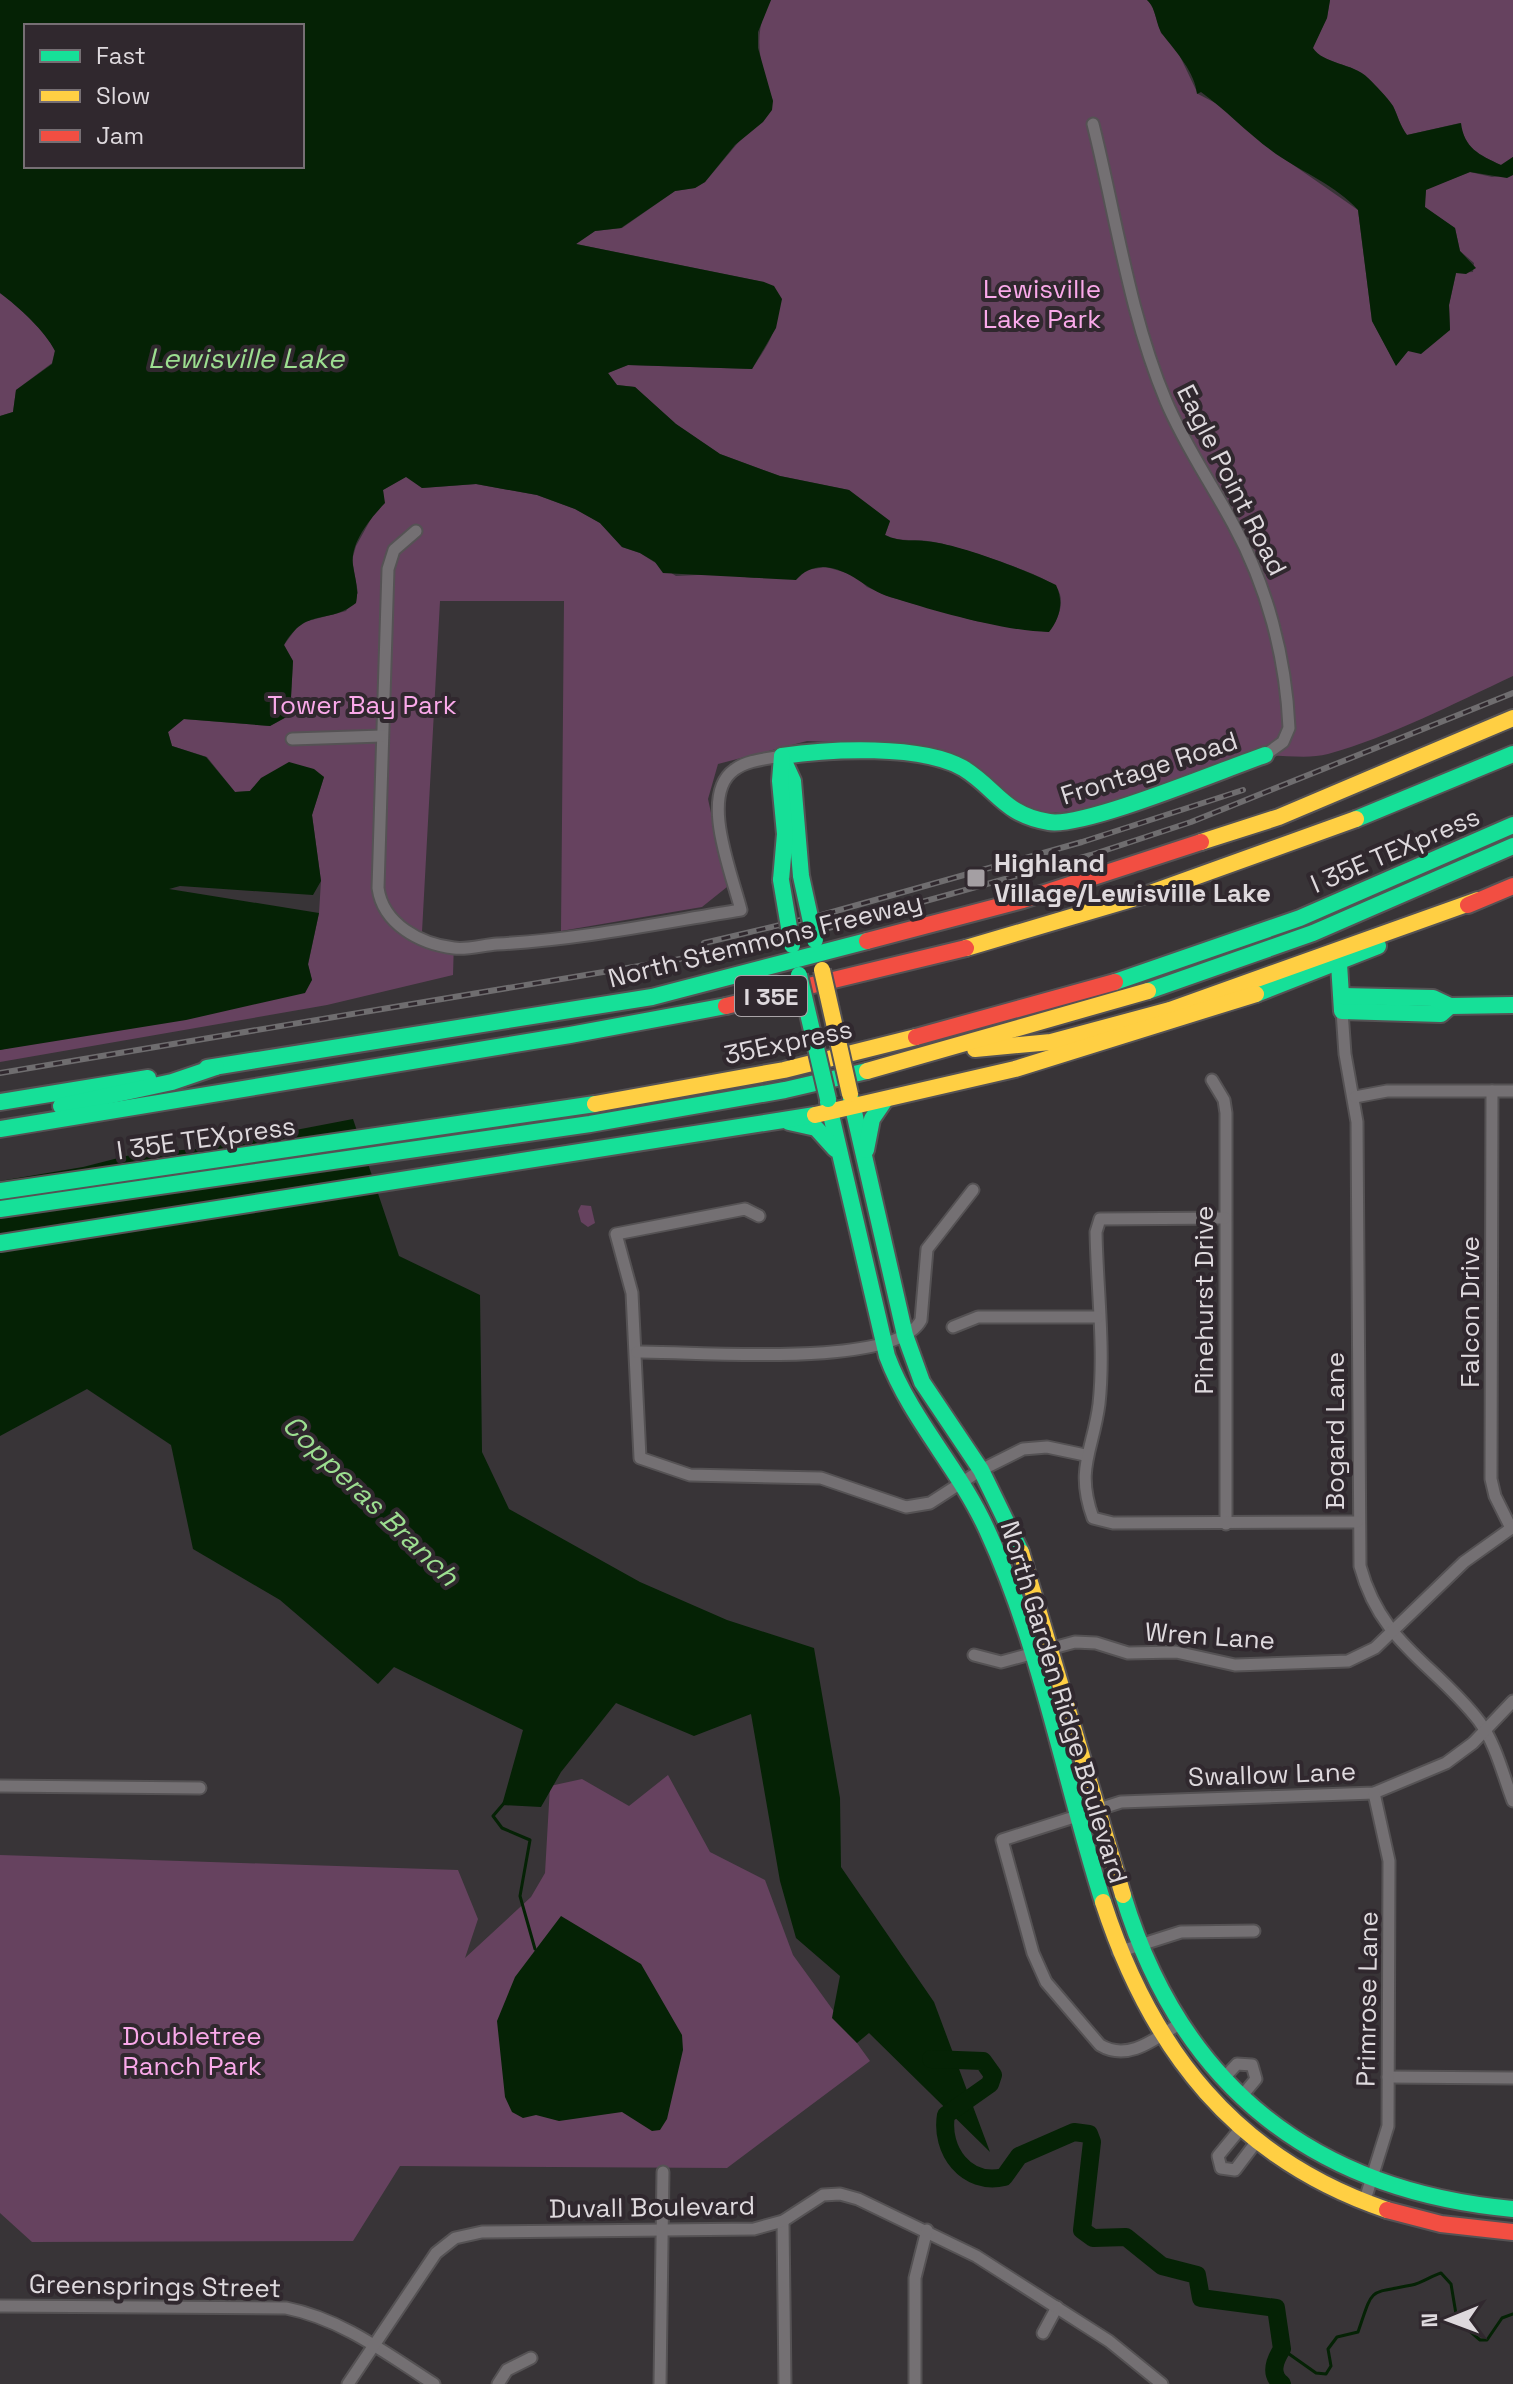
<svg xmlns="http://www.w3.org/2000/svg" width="1513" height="2384" font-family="'Space Grotesk',sans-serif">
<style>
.green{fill:#66425f}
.water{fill:#052205;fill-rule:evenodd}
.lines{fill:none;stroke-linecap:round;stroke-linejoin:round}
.stream{stroke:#052205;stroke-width:3}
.river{stroke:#052205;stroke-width:18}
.street-casing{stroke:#555254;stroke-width:15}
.fast-casing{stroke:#555254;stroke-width:20}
.slow-casing{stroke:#555254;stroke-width:20}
.jam-casing{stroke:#555254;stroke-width:20}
.street{stroke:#747073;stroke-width:11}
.fast{stroke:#16e098;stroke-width:16}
.slow{stroke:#ffcf43;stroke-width:16}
.jam{stroke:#f24e42;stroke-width:16}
.rail-casing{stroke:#6f6d6f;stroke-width:6}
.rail{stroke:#30282e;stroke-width:3;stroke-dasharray:9;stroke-linecap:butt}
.fast-bridge-casing{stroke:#555254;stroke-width:20;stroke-linecap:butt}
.slow-bridge-casing{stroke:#555254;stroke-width:20;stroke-linecap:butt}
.fast-bridge{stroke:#16e098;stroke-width:16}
.slow-bridge{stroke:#ffcf43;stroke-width:16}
.poi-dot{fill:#a49fa3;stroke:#30282e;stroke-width:3}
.labels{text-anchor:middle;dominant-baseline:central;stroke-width:8;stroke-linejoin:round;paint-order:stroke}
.shield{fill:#30282e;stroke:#aaa4a8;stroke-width:2}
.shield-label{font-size:24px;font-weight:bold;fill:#ded9dd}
.park-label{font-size:26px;fill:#faa9ea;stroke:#30282e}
.street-label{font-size:26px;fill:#ded9dd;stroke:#30282e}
.poi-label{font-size:26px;font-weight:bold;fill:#ded9dd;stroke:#30282e;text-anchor:start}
.water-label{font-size:28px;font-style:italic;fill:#9cde90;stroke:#30282e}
</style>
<rect width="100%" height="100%" fill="#383437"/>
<g class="green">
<path d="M771 0H1147L1152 5 1161 33 1175 46 1198 94 1227 109 1263 144 1358 210 1372 321 1396 365 1408 351 1450 330 1449 305 1456 273 1473 272 1474 263 1460 251 1455 228 1424 207 1426 189 1470 172 1492 177 1513 175V676C1453 704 1392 736 1328 754 1301 761 1270 751 1243 758 1196 770 1080 823 1038 811 1002 801 970 771 940 750L926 746 807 741 718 764 708 799 727 887 702 907 561 931 564 601H440L422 932 441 941H454L453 975 327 1005 0 1062V1050L312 980 308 965 319 913 321 881 312 815 324 777C299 759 268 769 250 791L235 792 207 757 172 746 168 732 183 719 270 726 290 715 293 661 284 645 300 623 346 611 358 593 352 560 356 546 372 517 384 503 383 490 407 476 422 488 476 484 537 495 575 509 600 523 622 547 640 553 676 576 717 574 754 578 826 567 854 575 867 587 890 597 976 621 1048 632C1058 621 1067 600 1056 587 1045 574 953 545 934 542 917 538 901 543 885 535L890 521 849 490 780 476 720 454 676 424 635 387 617 385 608 373 628 365 752 369C778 329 781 326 764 282L576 244 595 231 622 228 675 191 695 188 705 182 773 101C760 68 751 32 771 0Z"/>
<path d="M1330 0H1513V157L1501 165C1479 155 1465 148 1460 123L1407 135C1400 126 1398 116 1393 106 1387 97 1375 85 1368 78 1353 63 1323 64 1312 48L1327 18Z"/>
<path d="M0 293C19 307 45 331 55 350L52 363 16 390 13 412 0 416Z"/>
<polygon points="581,1205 591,1206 595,1223 588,1227 581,1222 578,1211"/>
<polygon points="668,1775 710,1852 765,1880 793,1955 870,2061 727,2168 400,2166 353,2241 32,2242 0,2213 0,1855 458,1870 478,1919 465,1958 531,1897 545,1873 550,1786 582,1779 629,1806"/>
</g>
<g class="water">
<path d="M0 0H771L758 32V48L773 101 772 110 763 122 735 145 705 182 695 188 675 191 621 228 595 231 576 244 764 282 774 286 782 299 776 328 752 369 628 365 608 373 617 385 635 387 676 424 720 454 780 476 849 490 890 521 885 535C900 543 917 539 933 542 966 547 1026 570 1056 585 1064 602 1060 618 1049 632 1003 631 935 611 890 597 866 590 850 568 823 567 812 567 803 572 796 580L663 573 655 562 640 553 622 547 600 523 575 509 537 495 476 484 422 488 406 477 383 490 385 503C371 518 350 542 353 565 355 579 359 589 356 603 327 626 307 606 284 645L293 661 290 715 270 726 184 719 168 732 172 746 206 757 235 792 250 791 261 778 289 762 314 769 324 777 312 815 321 881 313 895 180 886 169 889 319 913 308 964 312 980 305 993 186 1020 0 1050V416L13 412 16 390 52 364 55 351C45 331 19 307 0 293ZM26 26H302V166H26Z"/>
<path d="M1147 0H1330L1327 18 1313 48C1323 64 1353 63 1368 78 1375 85 1387 97 1393 106 1398 116 1400 126 1407 135L1461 123C1464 148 1479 155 1501 165L1513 157V175L1507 178 1470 172 1426 190 1425 207 1455 228 1460 251 1476 268 1466 274 1456 273 1449 305 1450 330 1421 354 1408 351 1396 366 1372 321 1358 210C1337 186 1302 172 1276 154 1248 134 1226 110 1201 92L1197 94C1195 72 1176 52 1163 35 1155 24 1157 9 1147 0Z"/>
<polygon points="353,1119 399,1256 480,1295 482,1452 509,1509 640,1582 727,1620 814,1648 840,1798 841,1867 934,2002 990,2152 869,2033 857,2043 832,2018 840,1976 796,1938 780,1881 751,1714 694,1736 616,1703 561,1772 541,1807 502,1805 523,1730 394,1667 378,1684 280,1600 193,1549 171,1445 87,1389 0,1436 0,1181 83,1167 138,1153 197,1149"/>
<polygon points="561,1916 641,1964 682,2035 683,2050 667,2119 660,2130 652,2131 622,2112 559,2121 536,2115 523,2118 512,2112 505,2097 497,2021 515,1977"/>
</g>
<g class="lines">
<g class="stream">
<polyline points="505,1802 493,1816 502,1828 530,1840 520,1896 535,1949"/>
<path d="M1282 2349 1316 2373 1326 2374 1331 2366 1328 2349 1337 2337 1358 2332C1374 2286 1367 2294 1412 2285 1422 2283 1431 2276 1441 2273L1451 2284 1457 2320 1480 2340H1487L1502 2318 1513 2314"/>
</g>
<path class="river" d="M931 2059 983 2061 993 2075 990 2084 946 2115C940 2150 966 2186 1004 2177L1019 2156 1074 2132 1089 2134 1092 2142 1082 2230 1093 2238 1126 2237 1162 2266 1197 2275 1201 2298 1276 2308 1282 2349C1275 2360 1269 2374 1282 2384"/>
<g class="street-casing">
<g id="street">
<path d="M1093 124C1116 216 1129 313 1166 401 1184 444 1211 483 1233 524 1267 586 1286 657 1289 728L1283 742 1265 755"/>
<path d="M416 531 394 550 388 569 378 888C383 924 420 944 454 948 467 950 483 945 497 944 578 940 660 923 741 910 732 874 699 795 734 770 747 760 766 759 782 756"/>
<polyline points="292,739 382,736"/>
<path d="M1342 1011 1345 1054 1357 1122 1360 1566C1381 1644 1434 1663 1479 1721 1496 1744 1503 1775 1513 1801"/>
<polyline points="1212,1080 1224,1100 1226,1113 1226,1524"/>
<polyline points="1492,1091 1491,1479 1495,1496 1511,1528"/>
<polyline points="1355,1097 1387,1091 1513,1091"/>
<polyline points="759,1216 745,1209 616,1234 632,1293 640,1458 690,1475 821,1478 906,1507 930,1503 981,1470 1023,1449 1047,1447 1085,1455"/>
<path d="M1225 1218 1100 1219 1096 1232C1097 1288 1105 1349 1099 1404 1093 1451 1075 1468 1093 1518L1113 1523 1357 1522"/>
<polyline points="953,1327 978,1317 1098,1317"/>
<path d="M637 1352C690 1351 896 1370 921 1320L927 1249 973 1190"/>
<polyline points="974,1655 1001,1662 1075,1642 1096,1643 1128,1653 1176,1652 1235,1665 1348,1661 1375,1648 1464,1562 1513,1527"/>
<polyline points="0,1786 200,1788"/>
<polyline points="1118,1952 1181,1932 1254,1931"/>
<path d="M1179 2024C1155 2039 1128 2062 1100 2045L1046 1982 1033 1953 1002 1840 1121 1802 1374 1793 1446 1763 1473 1743 1513 1701"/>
<polyline points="1388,2077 1513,2078"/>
<polyline points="1223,2079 1237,2064 1252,2065 1256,2079 1241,2097"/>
<polyline points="1241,2128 1218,2156 1221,2168 1235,2170 1257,2141"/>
<polyline points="1364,2203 1388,2126 1389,1861 1374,1793"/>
<polyline points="783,2221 785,2384"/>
<path d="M0 2306 286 2308C342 2319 387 2354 434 2384"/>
<polyline points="1043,2333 1057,2307"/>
<polyline points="348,2384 436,2253 455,2238 482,2232 754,2229 783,2221 823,2195 840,2194 858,2199 976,2256 1109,2341 1162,2384"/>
<polyline points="498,2384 507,2370 531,2358"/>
<polyline points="660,2384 663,2172"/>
<polyline points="915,2384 915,2278 927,2230"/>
</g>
</g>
<g class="fast-casing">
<g id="fast">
<path d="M782 756C829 749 921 744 963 768 997 789 1004 815 1049 822 1084 828 1224 769 1265 755"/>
<polyline points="782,757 793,781 801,876"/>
<polyline points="1356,819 1513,754"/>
<polyline points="781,880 785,834 780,781 782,756"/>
<polyline points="1339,964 1342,1011 1441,1014 1450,1006"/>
<polyline points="1115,982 1300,918 1513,825"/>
<polyline points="1148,991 1313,933 1513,846"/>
<polyline points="1256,994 1378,946"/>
<polyline points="1342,996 1433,998 1450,1006 1513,1005"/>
<polyline points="207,1068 652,997 867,941"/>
<polyline points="851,1099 905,1335 922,1382 981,1470 1021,1552"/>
<polyline points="0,1102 148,1078"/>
<path d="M828 1102 887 1356C911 1420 959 1468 987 1530 1041 1647 1064 1779 1103 1902"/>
<polyline points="61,1106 172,1082 216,1067"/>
<polyline points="789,1122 816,1128 835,1149"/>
<polyline points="0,1129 570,1035 726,1006"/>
<polyline points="866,1150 872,1119 885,1100"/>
<polyline points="0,1191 595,1104"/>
<polyline points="0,1209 590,1124 785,1090 867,1071"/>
<polyline points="0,1243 815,1115"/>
<path d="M1123 1895C1181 2087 1315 2191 1513 2209"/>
</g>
</g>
<g class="slow-casing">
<g id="slow">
<polyline points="1201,842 1279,817 1513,718"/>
<polyline points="966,948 1142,896 1356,819"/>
<polyline points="975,1049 1051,1042 1170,1010 1478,900"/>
<polyline points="867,1071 1148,991"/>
<polyline points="595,1104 784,1070 916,1037"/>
<polyline points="815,1115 1015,1069 1256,994"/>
<polyline points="1021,1552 1123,1895"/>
<path d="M1103 1902C1151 2050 1236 2159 1387 2210"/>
</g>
</g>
<g class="jam-casing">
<g id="jam">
<polyline points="1468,905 1513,886"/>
<polyline points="867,941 1023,900 1201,842"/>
<polyline points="726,1006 966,948"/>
<polyline points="916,1037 1115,982"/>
<polyline points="1387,2210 1441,2224 1513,2232"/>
</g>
</g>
<use href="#street" class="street"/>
<use href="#fast" class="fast"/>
<use href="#slow" class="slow"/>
<use href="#jam" class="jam"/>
<g class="rail-casing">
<g id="rail">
<polyline points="704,943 818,916 1082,842 1243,790"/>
<polyline points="0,1073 675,960 821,930 1091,855 1191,822 1513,693"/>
</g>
</g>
<use href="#rail" class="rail"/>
<g class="fast-bridge-casing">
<g id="fast-bridge">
<polyline points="801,876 815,940"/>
<polyline points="781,880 792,945"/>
<polyline points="799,975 828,1099"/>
</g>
</g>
<g class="slow-bridge-casing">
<polyline id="slow-bridge" points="822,970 850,1094"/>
</g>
<use href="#fast-bridge" class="fast-bridge"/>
<use href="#slow-bridge" class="slow-bridge"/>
</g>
<rect class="poi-dot" x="966" y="868" width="20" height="20" rx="4"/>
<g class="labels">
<rect class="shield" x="735" y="976" width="72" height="40" rx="6"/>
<g class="shield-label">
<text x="771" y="996">I 35E</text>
</g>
<g class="park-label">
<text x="1042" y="289">Lewisville<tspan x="1042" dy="30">Lake Park</tspan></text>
<text x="362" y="705">Tower Bay Park</text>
<text x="192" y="2036">Doubletree<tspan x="192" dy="30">Ranch Park</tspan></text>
</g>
<g class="street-label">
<text transform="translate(1232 480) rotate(63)">Eagle Point Road</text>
<text transform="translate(1149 768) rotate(-18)">Frontage Road</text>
<text transform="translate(1395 850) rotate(-23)">I 35E TEXpress</text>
<text transform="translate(765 940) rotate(-14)">North Stemmons Freeway</text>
<text transform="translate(788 1042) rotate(-12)">35Express</text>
<text transform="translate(206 1138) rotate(-8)">I 35E TEXpress</text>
<text transform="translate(1204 1300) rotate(-90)">Pinehurst Drive</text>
<text transform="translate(1470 1312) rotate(-90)">Falcon Drive</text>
<text transform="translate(1335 1431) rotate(-90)">Bogard Lane</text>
<text transform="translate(1210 1636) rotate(4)">Wren Lane</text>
<text transform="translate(1064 1702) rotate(73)">North Garden Ridge Boulevard</text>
<text transform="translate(1272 1774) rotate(-2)">Swallow Lane</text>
<text transform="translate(1367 1999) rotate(-89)">Primrose Lane</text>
<text transform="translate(652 2207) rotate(-1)">Duvall Boulevard</text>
<text transform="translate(155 2286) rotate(1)">Greensprings Street</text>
</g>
<g class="poi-label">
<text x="994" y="863">Highland<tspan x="994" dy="30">Village/Lewisville Lake</tspan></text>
</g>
<g class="water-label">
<text x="246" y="358">Lewisville Lake</text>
<text transform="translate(371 1500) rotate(44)">Copperas Branch</text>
</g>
</g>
<rect x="24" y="24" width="280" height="144" fill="#30282e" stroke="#766f74" stroke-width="2"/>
<rect x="40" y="50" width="40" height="12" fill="#16e098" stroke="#766f74" stroke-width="2"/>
<text x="96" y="64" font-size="24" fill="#ded9dd">Fast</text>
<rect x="40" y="90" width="40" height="12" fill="#ffcf43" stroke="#766f74" stroke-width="2"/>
<text x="96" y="104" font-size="24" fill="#ded9dd">Slow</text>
<rect x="40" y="130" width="40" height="12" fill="#f24e42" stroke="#766f74" stroke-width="2"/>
<text x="96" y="144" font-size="24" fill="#ded9dd">Jam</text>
<g transform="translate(1449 2320) rotate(269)" stroke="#30282e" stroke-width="6" paint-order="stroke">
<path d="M0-6L14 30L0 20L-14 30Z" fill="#ded9dd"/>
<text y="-12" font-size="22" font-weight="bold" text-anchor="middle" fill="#ded9dd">N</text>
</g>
</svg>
